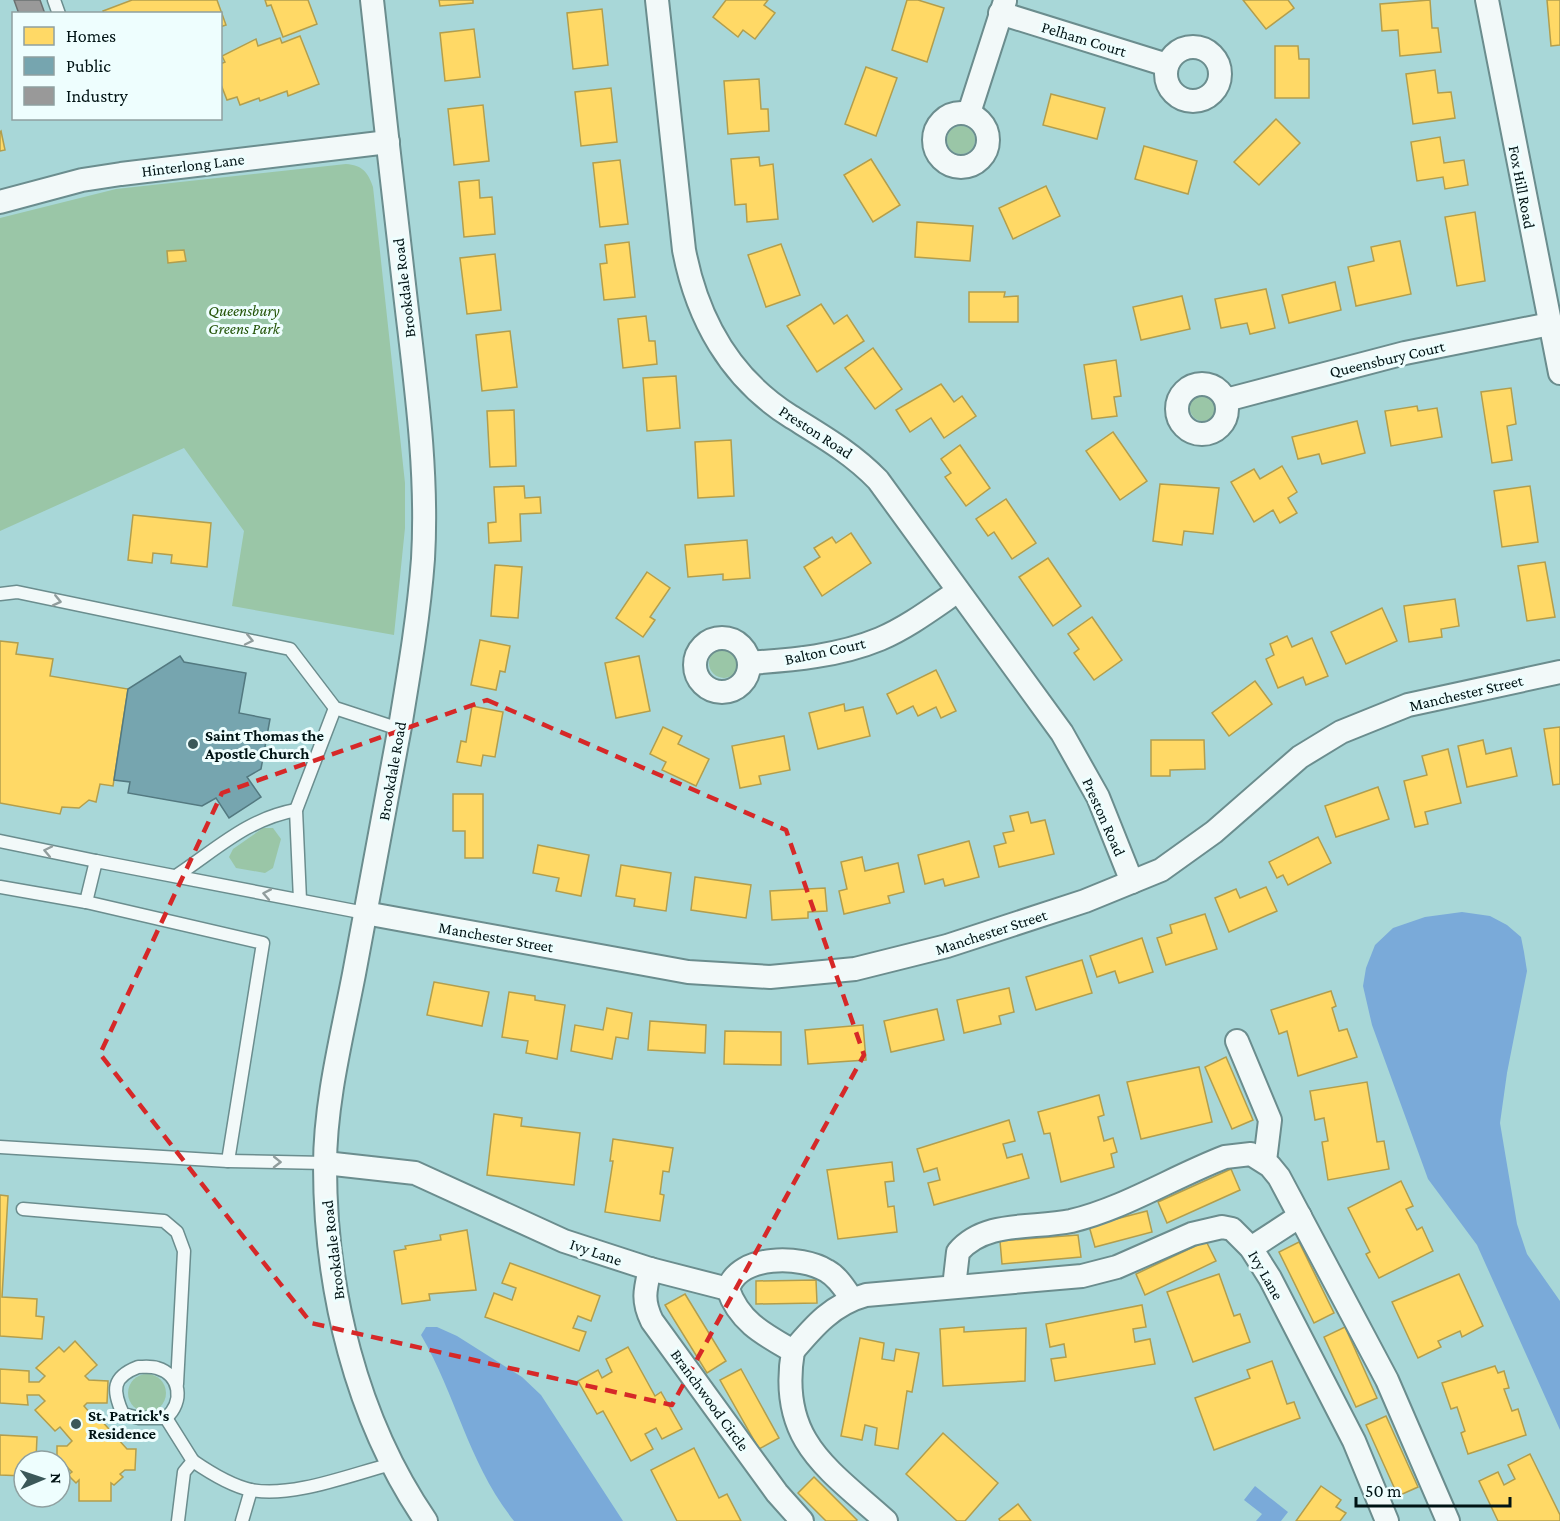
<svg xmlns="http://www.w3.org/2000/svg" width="1560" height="1521" font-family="'Crimson Pro',serif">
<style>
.green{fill:#9ac6a7}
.water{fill:#7aaad9}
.homes{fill:#ffd966;stroke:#b29e4d;stroke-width:1.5}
.public{fill:#76a5af;stroke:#537980;stroke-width:1.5}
.industry{fill:#999;stroke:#6b7171;stroke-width:1.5}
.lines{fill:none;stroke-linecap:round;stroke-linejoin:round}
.service-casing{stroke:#6b8d8e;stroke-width:15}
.minor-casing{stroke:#6b8d8e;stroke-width:26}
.service{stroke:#f2f9f9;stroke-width:12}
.minor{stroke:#f2f9f9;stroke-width:22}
.oneway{stroke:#919d9d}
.marked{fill:none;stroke:#d62828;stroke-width:4.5;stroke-dasharray:12 8;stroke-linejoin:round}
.poi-dot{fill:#3b5859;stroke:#eefefe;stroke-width:2}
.labels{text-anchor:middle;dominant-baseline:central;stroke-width:6;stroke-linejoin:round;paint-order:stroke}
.street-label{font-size:16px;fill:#001314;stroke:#eefefe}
.park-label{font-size:16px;font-style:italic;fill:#235306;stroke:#eefefe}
.poi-label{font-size:16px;font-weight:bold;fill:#001314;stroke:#eefefe;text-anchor:start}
</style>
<rect width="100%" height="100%" fill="#a8d7d8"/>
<g class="green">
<circle cx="961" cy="140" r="14"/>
<path d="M346 164C362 165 368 172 373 187L405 483V528L394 635 232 606 244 531 184 448 0 531V218L116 189Z"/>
<circle cx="1203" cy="408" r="13"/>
<circle cx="724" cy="663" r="15"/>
<polygon points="263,828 273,828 281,839 273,868 265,873 236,868 229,857 233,849"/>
<circle cx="147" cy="1393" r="19"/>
</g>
<g class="water">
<polygon points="1462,912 1490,916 1507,925 1521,937 1524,952 1527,971 1507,1073 1500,1123 1517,1224 1527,1254 1560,1301 1560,1430 1477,1245 1428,1179 1372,1025 1363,986 1366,968 1375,945 1393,928 1425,917"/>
<path d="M426 1327H437L457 1336 522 1377 541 1395 623 1521H514C468 1463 457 1397 421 1335Z"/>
<polygon points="1255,1486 1288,1512 1281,1521 1256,1521 1262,1514 1244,1500"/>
</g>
<g class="homes">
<polygon points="132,0 217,0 226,25 220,27 220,14 104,14 103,11"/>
<polygon points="265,0 308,0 317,24 283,37 271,5 267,6"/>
<polygon points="439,0 473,0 473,3 440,6"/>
<polygon points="726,0 768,0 764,5 775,13 755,39 743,30 738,37 713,17"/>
<polygon points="907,0 918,0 944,8 927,62 892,50"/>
<polygon points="1243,0 1288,0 1294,8 1266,29"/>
<polygon points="1430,0 1432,28 1438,28 1441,52 1400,56 1398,30 1382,31 1380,4"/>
<polygon points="1547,0 1560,0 1560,45 1551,46"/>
<polygon points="602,9 608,65 573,69 567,13"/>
<polygon points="474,29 480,77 445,81 440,33"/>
<polygon points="300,36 319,84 288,96 287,91 260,101 259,98 240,105 237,97 227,100 220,82 220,64 225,62 222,56 256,39 258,46 280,38 282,43"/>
<polygon points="1275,46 1298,46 1299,59 1309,59 1309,98 1275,98"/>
<polygon points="866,67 897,78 876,136 845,124"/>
<polygon points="1435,70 1438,93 1451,92 1455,118 1413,124 1406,74"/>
<polygon points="759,79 761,109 768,109 769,131 728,134 724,81"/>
<polygon points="611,88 617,142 581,146 575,92"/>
<polygon points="1051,94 1105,108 1097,139 1043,125"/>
<polygon points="483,105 489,161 454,165 448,109"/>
<polygon points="1276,119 1300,143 1259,185 1234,162"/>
<polygon points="1,131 5,150 0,151 0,132"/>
<polygon points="1440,137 1444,163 1464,160 1468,185 1445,189 1443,177 1417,181 1411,142"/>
<polygon points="1144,146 1197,161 1188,194 1135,179"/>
<polygon points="759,157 760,166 773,164 778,219 747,222 746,204 735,205 731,159"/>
<polygon points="871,159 900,205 873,222 844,175"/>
<polygon points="620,160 628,224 600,227 593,163"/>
<polygon points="479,180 480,198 492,197 495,234 464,237 459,182"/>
<polygon points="1046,186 1060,216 1013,239 999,208"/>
<polygon points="1475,212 1485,281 1457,286 1445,217"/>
<polygon points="917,222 973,226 970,261 915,257"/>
<polygon points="1400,241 1411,294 1356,306 1348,267 1374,261 1371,247"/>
<polygon points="629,242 635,297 604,300 600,264 607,263 605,245"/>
<polygon points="781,244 800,295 766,307 748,255"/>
<polygon points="184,250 186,261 168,263 167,251"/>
<polygon points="495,254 501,310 467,314 460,258"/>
<polygon points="1335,282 1341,310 1289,323 1282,295"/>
<polygon points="1266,289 1275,328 1250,334 1247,323 1221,328 1215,299"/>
<polygon points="969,292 1005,292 1004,297 1018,296 1018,322 969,322"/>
<polygon points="1182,296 1190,329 1141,340 1133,307"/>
<polygon points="821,304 834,324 847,315 864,341 817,372 787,326"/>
<polygon points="646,316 649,341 655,341 657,364 623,368 618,319"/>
<polygon points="510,331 517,387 482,391 476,335"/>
<polygon points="873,348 902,389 875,409 845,368"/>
<polygon points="1116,360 1121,396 1114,397 1117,416 1092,419 1084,365"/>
<polygon points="676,376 680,428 647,431 643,378"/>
<polygon points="941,384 954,402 962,396 976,416 944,438 931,418 910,432 896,410"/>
<polygon points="1511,388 1516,424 1507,426 1512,460 1492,463 1481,392"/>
<polygon points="1417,406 1418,411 1437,408 1442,437 1391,446 1385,411"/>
<polygon points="514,410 516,466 490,467 487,411"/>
<polygon points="1357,421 1365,453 1322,464 1319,454 1298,459 1292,437"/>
<polygon points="1113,432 1147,481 1120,500 1086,451"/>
<polygon points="731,440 734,496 698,498 695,442"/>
<polygon points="960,445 990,488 966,506 945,477 951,473 941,459"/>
<polygon points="1282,466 1297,492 1288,498 1297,513 1280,523 1273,510 1254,522 1231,482 1254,469 1260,479"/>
<polygon points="1160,484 1219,488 1213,534 1184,531 1182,545 1153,541"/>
<polygon points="524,486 525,498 540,497 541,513 520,514 521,541 489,543 488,523 496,522 494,487"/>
<polygon points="1530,486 1538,542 1502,547 1494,491"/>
<polygon points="1006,499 1036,543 1012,559 994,532 988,536 976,519"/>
<polygon points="133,515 211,523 207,567 171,563 172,555 153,553 152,563 128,560"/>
<polygon points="851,533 871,563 822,596 804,567 820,557 814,548 832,537 836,543"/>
<polygon points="747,540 750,578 723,580 723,574 688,577 685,545"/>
<polygon points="1048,558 1081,606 1053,626 1019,577"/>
<polygon points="1545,562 1555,617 1527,621 1518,566"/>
<polygon points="495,565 522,567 518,618 491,616"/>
<polygon points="647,572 670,588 650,617 655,620 643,637 616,618"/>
<polygon points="1455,599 1459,626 1441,629 1442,637 1409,642 1404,606"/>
<polygon points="1382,608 1397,641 1346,664 1331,632"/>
<polygon points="1092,617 1122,660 1094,680 1074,653 1079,649 1068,634"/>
<polygon points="1287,636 1292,647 1312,638 1328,676 1306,685 1303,677 1278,688 1266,659 1274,655 1270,644"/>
<polygon points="480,640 510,646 505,672 500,671 496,690 471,685"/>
<polygon points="0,641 18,643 16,654 53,659 50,676 128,689 113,786 100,784 96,802 89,800 79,808 62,807 60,814 0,803"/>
<polygon points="639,656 650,711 616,718 605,663"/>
<polygon points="936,670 956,711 941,718 936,707 918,716 913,706 897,714 887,694"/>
<polygon points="1255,681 1272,704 1229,736 1212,713"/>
<polygon points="844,704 845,711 863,707 870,736 818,749 809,713"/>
<polygon points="472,706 503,712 495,757 483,755 481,766 457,762 461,741 466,742"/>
<polygon points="663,727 682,736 678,744 709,759 696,786 662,770 666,762 650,754"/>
<polygon points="1560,727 1560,784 1553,785 1544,729"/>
<polygon points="784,736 790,770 759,776 761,784 740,788 732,746"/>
<polygon points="1151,740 1204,740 1205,769 1170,770 1170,776 1151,776"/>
<polygon points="1483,740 1486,754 1511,748 1517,776 1467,787 1458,746"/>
<polygon points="1448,749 1461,803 1425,812 1428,824 1415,827 1404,781 1427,775 1422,756"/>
<polygon points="1378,787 1389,819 1336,837 1325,806"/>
<polygon points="453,794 483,794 483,858 465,858 465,831 453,831"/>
<polygon points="1028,812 1031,823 1045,820 1054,854 999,867 994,846 1006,843 1003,833 1014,831 1010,816"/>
<polygon points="1318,837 1331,863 1288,885 1283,875 1277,878 1269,862"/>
<polygon points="969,841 979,877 945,886 943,879 925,884 918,855"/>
<polygon points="538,845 589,855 581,896 556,891 559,878 533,873"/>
<polygon points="862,857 865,871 898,863 904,892 888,896 890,903 844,914 839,891 847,889 841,862"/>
<polygon points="621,865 671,873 666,911 634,906 635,899 616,896"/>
<polygon points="695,877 751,885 746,918 691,910"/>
<polygon points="1266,887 1277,911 1229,932 1215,898 1236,889 1240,898"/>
<polygon points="825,888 827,911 808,912 808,918 772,920 770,891"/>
<polygon points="1205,914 1217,949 1166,965 1157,938 1172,933 1170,925"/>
<polygon points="1142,938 1153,972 1119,983 1115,971 1097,977 1090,956"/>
<polygon points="1082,960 1092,993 1036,1010 1026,977"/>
<polygon points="434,982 489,992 482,1026 427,1015"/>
<polygon points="1009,988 1014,1012 999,1016 1001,1024 964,1033 957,1000"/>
<polygon points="1331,991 1336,1006 1332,1008 1339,1031 1347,1029 1357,1057 1298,1076 1287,1031 1279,1034 1271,1010"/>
<polygon points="509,992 535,996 535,1000 565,1005 557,1059 526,1053 528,1041 502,1037"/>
<polygon points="607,1008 632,1013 628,1039 616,1037 612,1059 571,1051 575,1025 603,1030"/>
<polygon points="937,1009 944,1040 891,1052 884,1021"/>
<polygon points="650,1021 706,1025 705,1053 648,1050"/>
<polygon points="863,1025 866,1060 808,1064 805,1030"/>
<polygon points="725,1031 781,1032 781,1065 724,1064"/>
<polygon points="1226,1057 1253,1120 1232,1129 1205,1067"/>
<polygon points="1199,1067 1212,1122 1141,1139 1127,1082"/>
<polygon points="1367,1082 1377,1142 1384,1141 1389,1169 1328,1180 1322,1142 1328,1141 1324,1118 1315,1120 1310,1091"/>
<polygon points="1099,1095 1104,1115 1098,1117 1104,1141 1113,1138 1117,1152 1111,1154 1114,1167 1061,1182 1050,1133 1044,1134 1038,1112"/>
<polygon points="494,1114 522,1118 521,1126 580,1133 574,1185 487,1175"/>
<polygon points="1009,1120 1015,1141 1003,1144 1007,1158 1022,1154 1029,1178 934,1205 928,1183 940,1180 937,1168 924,1172 917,1149"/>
<polygon points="613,1139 673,1148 669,1172 663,1171 660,1194 664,1195 660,1221 605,1212 613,1161 610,1161"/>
<polygon points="892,1162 894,1181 885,1182 888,1207 894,1206 897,1232 838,1239 827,1170"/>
<polygon points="1231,1169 1240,1190 1167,1223 1158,1202"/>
<polygon points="1401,1181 1413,1206 1406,1209 1417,1230 1422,1227 1433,1251 1379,1278 1366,1254 1370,1252 1348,1208"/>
<polygon points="0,1195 8,1196 2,1297 37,1299 36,1316 44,1317 42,1339 0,1336"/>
<polygon points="1147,1211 1152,1232 1095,1247 1089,1226"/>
<polygon points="467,1230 476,1290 429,1294 430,1300 402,1304 394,1251 406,1249 405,1246 441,1240 440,1235"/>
<polygon points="1078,1235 1081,1257 1002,1264 1000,1241"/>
<polygon points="1206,1241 1216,1261 1145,1295 1136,1274"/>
<polygon points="1299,1242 1334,1313 1314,1323 1279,1252"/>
<polygon points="510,1263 600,1296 591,1321 578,1316 573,1328 586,1332 579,1351 485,1317 494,1293 512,1300 516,1288 502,1283"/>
<polygon points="1219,1274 1234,1316 1240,1314 1250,1342 1193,1362 1167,1292"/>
<polygon points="1459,1274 1483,1326 1462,1337 1460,1331 1438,1341 1441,1347 1418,1358 1392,1302"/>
<polygon points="816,1280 817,1303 756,1304 756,1281"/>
<polygon points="685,1294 726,1361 707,1373 665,1305"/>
<polygon points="1142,1305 1146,1327 1133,1329 1135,1342 1150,1339 1155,1364 1055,1381 1051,1359 1066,1357 1064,1344 1050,1347 1046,1324"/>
<polygon points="964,1327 964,1332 1026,1328 1025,1381 943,1386 940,1329"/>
<polygon points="1345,1327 1377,1398 1356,1407 1324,1337"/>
<polygon points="860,1338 884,1343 882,1359 894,1361 896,1349 919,1353 912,1392 907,1391 898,1449 875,1445 877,1428 865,1425 862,1440 841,1436"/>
<polygon points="75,1341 97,1365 85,1376 89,1380 108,1381 107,1403 87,1403 84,1406 96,1420 99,1418 127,1449 136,1449 135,1470 125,1470 120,1474 123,1477 114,1485 111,1483 111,1501 79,1501 79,1480 76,1483 68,1475 72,1472 66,1466 60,1466 60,1461 57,1461 57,1446 67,1446 72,1441 60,1427 55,1431 35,1410 45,1401 39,1395 27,1395 28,1405 0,1403 0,1369 29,1371 29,1382 39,1382 45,1376 36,1368 59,1347 64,1352"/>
<polygon points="628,1347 655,1396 661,1392 682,1429 662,1439 656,1428 645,1434 653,1449 631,1461 603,1411 597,1414 578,1381 598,1370 602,1378 612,1372 606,1359"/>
<polygon points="1272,1361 1287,1404 1294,1402 1300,1418 1214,1450 1195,1398 1250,1378 1247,1370"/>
<polygon points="1495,1366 1498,1373 1504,1371 1509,1388 1504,1389 1512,1411 1518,1409 1526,1435 1468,1454 1461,1433 1465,1431 1457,1407 1451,1409 1442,1383"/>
<polygon points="741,1369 779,1438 759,1449 720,1380"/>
<polygon points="1386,1416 1418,1487 1398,1496 1366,1425"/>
<polygon points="943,1433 998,1483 965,1521 957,1521 906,1474"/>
<polygon points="0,1435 37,1437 36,1459 24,1461 24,1476 0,1475"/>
<polygon points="694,1448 719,1498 727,1494 741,1521 677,1521 651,1470"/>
<polygon points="1530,1454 1560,1515 1560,1521 1498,1521 1479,1481 1498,1472 1504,1485 1515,1479 1508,1465"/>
<polygon points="814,1477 857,1520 856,1521 826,1521 798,1493"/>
<polygon points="1321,1486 1341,1500 1336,1507 1346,1513 1340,1521 1296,1521"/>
<polygon points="1018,1504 1031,1521 1000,1521 999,1519"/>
</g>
<polygon class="public" points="180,656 184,662 246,673 239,713 270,719 261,769 247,777 261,797 229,818 216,798 202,806 128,793 130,782 114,780 128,689"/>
<polygon class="industry" points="14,0 40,0 45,14 19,14"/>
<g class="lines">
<g class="service-casing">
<g id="service">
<polyline points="54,0 59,14"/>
<polyline points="0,594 17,592 290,649 335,708 399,729"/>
<polyline points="0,841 96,861"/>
<path d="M176 876C217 849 247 819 296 810"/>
<polyline points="0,887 86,902 263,943 228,1161 0,1147"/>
<polyline points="300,900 296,810 335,708"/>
<polyline points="86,902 96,861 365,913"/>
<polyline points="228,1161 325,1163"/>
<polyline points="23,1209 164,1221 177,1232 184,1251 177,1384"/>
<path d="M138 1367C144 1367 151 1366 157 1368 181 1375 184 1402 166 1418H139L123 1414C112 1390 112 1377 138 1367Z"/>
<polyline points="166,1418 193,1461"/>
<path d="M178 1521 184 1472 193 1461C209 1472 232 1486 251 1490 293 1498 352 1474 392 1464"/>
<polyline points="242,1521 251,1490"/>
</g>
</g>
<g class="minor-casing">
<g id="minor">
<path d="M372 0C383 101 394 201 406 302 416 387 428 473 423 559 419 613 410 667 401 721 386 805 370 889 354 974 342 1036 325 1102 325 1166 325 1289 356 1419 426 1521"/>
<path d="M657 0 684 250C697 318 730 378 790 416 822 436 852 453 878 480L1062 733 1098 797 1132 882"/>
<polyline points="1487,0 1560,373"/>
<polyline points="1000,13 1167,65"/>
<circle cx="1193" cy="74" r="27"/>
<circle cx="961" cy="140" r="27"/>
<polyline points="969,113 1005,1"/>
<polyline points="0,202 82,180 121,174 388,142"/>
<circle cx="1202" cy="409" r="25"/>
<polyline points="1226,400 1405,353 1550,324"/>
<circle cx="722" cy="665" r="27"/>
<path d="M749 663C793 660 839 656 880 639 908 627 933 608 958 591"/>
<polyline points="365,913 688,972 770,977 855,969 947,946 1085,901 1161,870 1214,832 1300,757 1341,732 1408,705 1560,672"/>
<polyline points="1237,1041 1270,1120 1265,1161"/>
<polyline points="325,1163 415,1173 564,1241 650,1269 728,1289"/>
<polyline points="1251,1248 1300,1216"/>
<path d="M650 1269C645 1290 642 1301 652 1321L777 1493 802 1521"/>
<path d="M954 1287 958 1252C985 1220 1033 1229 1071 1221 1125 1208 1173 1177 1225 1157L1251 1154 1270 1166 1279 1177 1387 1380 1448 1521"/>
<path d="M728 1289C739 1322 765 1335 793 1351 778 1440 827 1468 886 1521"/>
<path d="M728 1289C739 1254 801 1255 827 1271 838 1277 845 1289 852 1299"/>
<path d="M793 1351C814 1326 833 1304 866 1295L1082 1276 1117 1267 1192 1234 1222 1227 1232 1229 1251 1248 1270 1278 1354 1441 1387 1521"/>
</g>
</g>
<use href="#service" class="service"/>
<use href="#minor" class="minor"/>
</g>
<defs><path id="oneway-chevron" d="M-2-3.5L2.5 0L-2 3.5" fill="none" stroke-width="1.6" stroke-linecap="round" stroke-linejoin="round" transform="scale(1.5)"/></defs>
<g class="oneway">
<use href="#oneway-chevron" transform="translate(57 601) rotate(13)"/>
<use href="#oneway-chevron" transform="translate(249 640) rotate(12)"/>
<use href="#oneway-chevron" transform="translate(48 851) rotate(-168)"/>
<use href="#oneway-chevron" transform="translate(267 894) rotate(-169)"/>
<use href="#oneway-chevron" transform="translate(277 1162) rotate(1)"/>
</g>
<path class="marked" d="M487 700 786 830 864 1055 672 1405 311 1323 100 1054 222 793Z"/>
<g class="poi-dot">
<circle cx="193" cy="744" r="6"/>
<circle cx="76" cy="1424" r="6"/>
</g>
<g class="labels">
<g class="street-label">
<text transform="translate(1084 39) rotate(17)">Pelham Court</text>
<text transform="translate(193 165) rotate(-7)">Hinterlong Lane</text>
<text transform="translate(1522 187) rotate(79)">Fox Hill Road</text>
<text transform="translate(404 288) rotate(-97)">Brookdale Road</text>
<text transform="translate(1387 359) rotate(-13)">Queensbury Court</text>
<text transform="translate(816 432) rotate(33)">Preston Road</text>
<text transform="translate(825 651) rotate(-12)">Balton Court</text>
<text transform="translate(1466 693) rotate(-13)">Manchester Street</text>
<text transform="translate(392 771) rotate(-80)">Brookdale Road</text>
<text transform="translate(1104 817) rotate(66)">Preston Road</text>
<text transform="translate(991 932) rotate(-18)">Manchester Street</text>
<text transform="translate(496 937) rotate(10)">Manchester Street</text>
<text transform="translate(333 1250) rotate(-97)">Brookdale Road</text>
<text transform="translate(596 1252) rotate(19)">Ivy Lane</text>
<text transform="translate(1266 1275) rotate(60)">Ivy Lane</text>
<text transform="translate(710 1400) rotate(54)">Branchwood Circle</text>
</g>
<g class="park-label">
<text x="244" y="310">Queensbury<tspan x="244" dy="18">Greens Park</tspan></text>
</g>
<g class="poi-label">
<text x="205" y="735">Saint Thomas the<tspan x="205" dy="18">Apostle Church</tspan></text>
<text x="88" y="1415">St. Patrick's<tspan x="88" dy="18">Residence</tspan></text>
</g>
</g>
<rect x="12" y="12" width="210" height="108" fill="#eefefe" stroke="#8fa0a0" stroke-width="1.5"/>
<rect x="24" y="27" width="30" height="18" fill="#ffd966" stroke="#8fa0a0" stroke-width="1.5"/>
<text x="66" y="42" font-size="18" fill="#001314">Homes</text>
<rect x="24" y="57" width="30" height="18" fill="#76a5af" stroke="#8fa0a0" stroke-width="1.5"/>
<text x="66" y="72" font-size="18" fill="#001314">Public</text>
<rect x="24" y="87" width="30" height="18" fill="#999999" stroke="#8fa0a0" stroke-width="1.5"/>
<text x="66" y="102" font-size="18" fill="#001314">Industry</text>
<g transform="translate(42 1479) rotate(88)"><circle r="28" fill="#eefefe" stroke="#8fa0a0" stroke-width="1.5"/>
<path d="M0-4.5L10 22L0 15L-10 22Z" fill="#3b5859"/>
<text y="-9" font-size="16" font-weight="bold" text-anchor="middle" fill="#001314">N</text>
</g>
<path d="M1356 1497v9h154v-9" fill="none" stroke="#001314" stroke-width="3"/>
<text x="1365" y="1497" font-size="18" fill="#001314" stroke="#eefefe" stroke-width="4.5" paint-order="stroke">50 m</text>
</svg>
